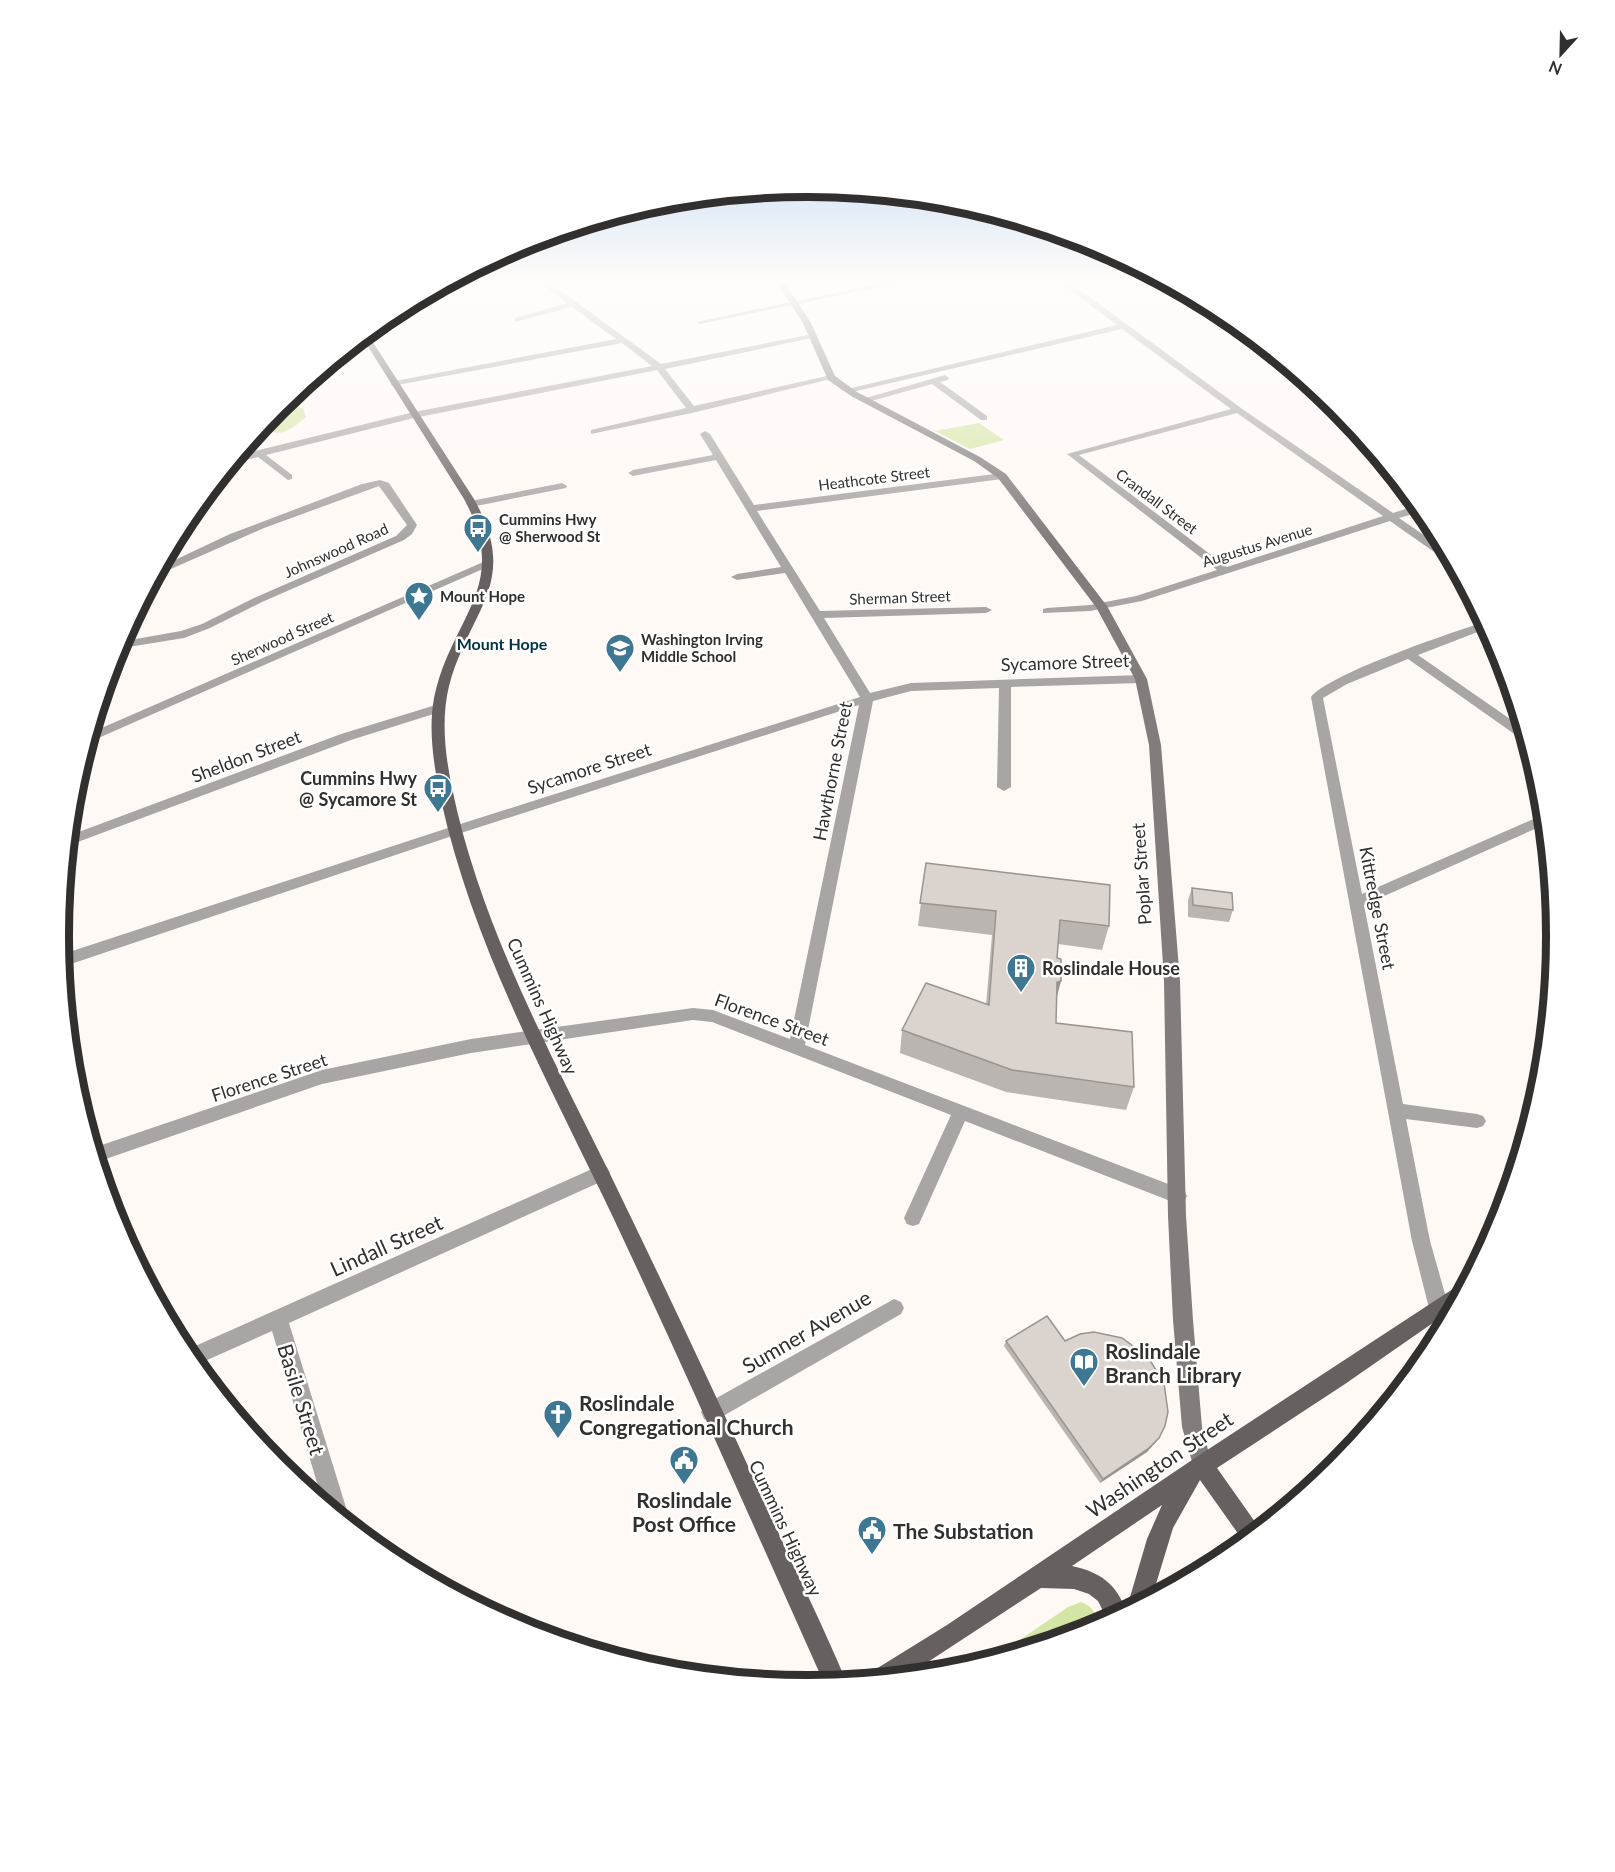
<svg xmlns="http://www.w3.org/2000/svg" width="1615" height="1872" font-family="Lato,sans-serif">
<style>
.green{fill:#d4e6a5}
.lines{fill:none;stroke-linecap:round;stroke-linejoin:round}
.street{fill:#a9a5a5;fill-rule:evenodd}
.secondary{fill:#827c7d;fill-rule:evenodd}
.primary{fill:#676060;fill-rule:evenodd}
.wall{fill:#bbb5b1}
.shaded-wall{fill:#999490}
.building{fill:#dad3ce;stroke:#999490;stroke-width:1.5}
.labels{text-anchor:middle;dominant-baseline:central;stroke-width:5;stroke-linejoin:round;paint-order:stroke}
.far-street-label{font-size:15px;fill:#32302e;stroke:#fff}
.far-poi-label{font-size:15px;font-weight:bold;fill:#32302e;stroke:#fff;text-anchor:start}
.far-neighbourhood-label{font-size:16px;font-weight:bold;fill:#003345;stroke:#fff}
.street-label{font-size:18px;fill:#32302e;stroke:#fff}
.poi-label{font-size:18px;font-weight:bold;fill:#32302e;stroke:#fff;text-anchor:end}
.near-street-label{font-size:21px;fill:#32302e;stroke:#fff}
.near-poi-label{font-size:21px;font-weight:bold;fill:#32302e;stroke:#fff;text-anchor:start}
.rim{fill:none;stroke:#32302e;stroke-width:8}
</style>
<rect width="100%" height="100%" fill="#fff9f5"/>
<g class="green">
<path d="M297 402 299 408H303L306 417C294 427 276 443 264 424L279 405Z"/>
<polygon points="979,423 1004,440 970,449 935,431"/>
<path d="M1081 1602C1092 1606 1098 1614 1096 1627L992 1659 1068 1607Z"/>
</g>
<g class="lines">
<g class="street">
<polygon points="536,279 545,279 661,364 813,334 817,337 665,369 694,406 831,375 835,378 692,413 591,434 591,430 686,408 657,370 414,418 266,455 292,475 292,479 288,480 258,457 230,464 235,458 255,451 414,412 652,366 622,343 392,386 391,384 395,381 616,339 572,307 515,322 515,318 567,303"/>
<polygon points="902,279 917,279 700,324 696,322"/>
<path d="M1056 279H1065L1241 408 1393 513 1418 505 1423 511 1399 518 1447 551 1453 562 1447 561 1390 521 1142 601 1090 611 1043 613V609L1047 608 1090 605 1136 596 1217 570 1067 454 1231 409 1122 329 848 393 843 390 1117 325ZM1237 413 1383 516 1227 567 1079 455Z"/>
<polygon points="945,375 949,378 948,380 940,382 987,416 987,420 981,420 932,384 864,403 859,400"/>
<polygon points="705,431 710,434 754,505 1002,473 1007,476 1002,479 757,511 820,611 986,607 992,610 986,613 824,618 870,693 911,683 1141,675 1147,679 1141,683 1011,687 1011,787 1004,791 997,787 999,688 911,691 873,701 805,1045 1184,1190 1187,1196 1184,1202 1178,1204 965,1121 919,1224 913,1226 907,1224 904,1218 951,1115 712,1022 693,1020 471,1053 322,1084 97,1162 93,1148 322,1070 471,1039 693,1008 713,1010 790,1039 859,705 461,833 62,967 60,955 451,827 860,697 785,573 737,580 731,577 737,574 781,567 716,460 633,476 628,473 633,470 713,455 700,434"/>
<polygon points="380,480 389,483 417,525 412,534 404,540 262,602 210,628 184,638 116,649 119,642 181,631 202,624 254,598 396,536 407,525 379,486 264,528 155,576 160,567 230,534 362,484"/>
<polygon points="562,483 567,486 566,488 471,507 466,504 471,501"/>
<polygon points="488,560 493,563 492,565 87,743 90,733"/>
<path d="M1485 622 1488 628 1418 655 1523 728 1527 739 1520 738 1408 659 1347 684 1323 698 1362 894 1545 814 1546 824 1364 905 1403 1104 1477 1114 1483 1116 1486 1121 1483 1126 1477 1128 1406 1119 1430 1241 1449 1308 1446 1314 1439 1317 1432 1314 1429 1308 1412 1241 1311 697C1329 674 1452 632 1485 622Z"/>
<polygon points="439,704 443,705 445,708 443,711 351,740 67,846 68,836 341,734"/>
<polygon points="601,1165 607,1167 610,1173 607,1179 289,1323 348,1514 345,1521 323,1503 272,1331 196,1365 184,1351"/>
<polygon points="894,1299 901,1302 904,1308 901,1314 718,1419 711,1422 704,1419 701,1412 704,1405"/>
</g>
<polygon class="secondary" points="780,279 788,279 787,286 811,323 835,376 857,392 980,457 1006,474 1107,606 1147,679 1161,745 1180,981 1186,1216 1193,1320 1202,1427 1212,1465 1209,1472 1202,1475 1195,1472 1182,1427 1173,1320 1168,1216 1164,981 1149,745 1135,679 1096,607 998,478 974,461 851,396 828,380 803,323 779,286"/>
<g class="primary">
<path d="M367 333 474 499C521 583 470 608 449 686 441 719 445 754 452 788 480 924 549 1050 610 1174 666 1289 721 1406 774 1523 798 1576 824 1628 846 1681L824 1683C754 1527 685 1370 612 1215 548 1081 473 946 441 800 434 767 428 731 434 698 451 616 512 587 464 499L362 337Z"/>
<path d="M1462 1283 1466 1285 1453 1309 1345 1384 1217 1468 1260 1529 1244 1542 1200 1480 1173 1528 1152 1597 1130 1609 1128 1604 1147 1539 1162 1505 1072 1566C1100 1572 1117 1584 1126 1611L1108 1621 1098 1601 1089 1594 1074 1589 1041 1588 908 1675 873 1679 876 1669 947 1625 1195 1458Z"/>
</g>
</g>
<g class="wall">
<polygon points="926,863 1109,926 1102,950 1058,944 1057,958 1061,981 1056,997 1056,1023 1134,1087 1126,1110 1006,1092 900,1053 902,1030 986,1005 992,935 918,926"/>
<polygon points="1192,888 1233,910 1229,922 1188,917 1188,900"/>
<polygon points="1006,1341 1065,1341 1156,1442 1147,1452 1100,1483 1004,1346"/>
</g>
<g class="shaded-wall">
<polygon points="1061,981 1055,1004 1057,982"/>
<polygon points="1159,1438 1147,1452 1100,1483 1103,1479"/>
</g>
<g class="building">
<polygon points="926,863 1110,885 1109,926 1060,920 1057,958 1061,959 1061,981 1057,982 1056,1023 1132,1032 1134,1087 1012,1070 902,1030 926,983 989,1005 996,911 920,903"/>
<polygon points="1192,888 1232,893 1233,910 1193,905"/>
<polygon points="1047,1316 1065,1341 1080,1334 1094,1332 1122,1338 1148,1357 1164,1383 1168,1412 1165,1426 1159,1438 1149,1448 1103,1479 1006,1341"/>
</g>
<linearGradient id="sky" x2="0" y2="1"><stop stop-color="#93c2ef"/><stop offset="0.52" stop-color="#fffcfa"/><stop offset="1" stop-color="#fffcfa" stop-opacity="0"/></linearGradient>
<rect width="1615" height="541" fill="url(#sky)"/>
<defs>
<g id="bus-pin" transform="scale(1.5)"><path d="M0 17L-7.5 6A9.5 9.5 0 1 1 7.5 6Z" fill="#3e7791" stroke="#fff"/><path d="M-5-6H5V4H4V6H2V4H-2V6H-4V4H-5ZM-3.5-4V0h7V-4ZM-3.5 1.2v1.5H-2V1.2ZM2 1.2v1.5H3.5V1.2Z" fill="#fff"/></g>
<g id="sight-pin" transform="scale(1.5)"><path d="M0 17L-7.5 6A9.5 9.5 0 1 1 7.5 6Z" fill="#3e7791" stroke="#fff"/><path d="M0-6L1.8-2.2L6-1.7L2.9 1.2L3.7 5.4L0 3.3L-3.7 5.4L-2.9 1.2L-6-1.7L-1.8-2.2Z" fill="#fff"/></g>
<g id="school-pin" transform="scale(1.5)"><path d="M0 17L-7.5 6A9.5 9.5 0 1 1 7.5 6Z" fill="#3e7791" stroke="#fff"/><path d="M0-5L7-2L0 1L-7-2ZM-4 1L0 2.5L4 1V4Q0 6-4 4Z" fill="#fff"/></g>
<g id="building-pin" transform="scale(1.5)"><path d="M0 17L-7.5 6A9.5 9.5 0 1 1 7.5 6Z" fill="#3e7791" stroke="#fff"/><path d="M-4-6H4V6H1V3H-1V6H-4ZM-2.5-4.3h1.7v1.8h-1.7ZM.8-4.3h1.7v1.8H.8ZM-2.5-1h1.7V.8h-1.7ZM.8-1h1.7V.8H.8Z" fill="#fff"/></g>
<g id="library-pin" transform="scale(1.5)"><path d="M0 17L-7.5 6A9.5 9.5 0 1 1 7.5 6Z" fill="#3e7791" stroke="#fff"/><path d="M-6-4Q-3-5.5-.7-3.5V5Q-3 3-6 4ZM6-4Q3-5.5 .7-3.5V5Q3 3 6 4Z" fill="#fff"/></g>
<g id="church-pin" transform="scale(1.5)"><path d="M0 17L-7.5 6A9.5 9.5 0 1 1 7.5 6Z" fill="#3e7791" stroke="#fff"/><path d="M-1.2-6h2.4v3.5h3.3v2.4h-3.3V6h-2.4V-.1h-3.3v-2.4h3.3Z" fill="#fff"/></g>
<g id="civic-pin" transform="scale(1.5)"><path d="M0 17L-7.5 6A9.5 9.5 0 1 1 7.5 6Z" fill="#3e7791" stroke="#fff"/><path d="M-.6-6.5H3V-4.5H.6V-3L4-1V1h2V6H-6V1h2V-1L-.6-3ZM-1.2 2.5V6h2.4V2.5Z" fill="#fff"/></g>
</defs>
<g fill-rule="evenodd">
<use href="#bus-pin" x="478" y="528"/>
<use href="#sight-pin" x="419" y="596"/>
<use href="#school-pin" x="620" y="648"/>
<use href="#bus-pin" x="438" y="788"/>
<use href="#building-pin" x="1021" y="968"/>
<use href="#library-pin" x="1084" y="1362"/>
<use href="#church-pin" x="558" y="1414"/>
<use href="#civic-pin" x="684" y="1460"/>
<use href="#civic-pin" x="872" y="1530"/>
</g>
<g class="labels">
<g class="far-street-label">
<text transform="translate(874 478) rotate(-7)">Heathcote Street</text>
<text transform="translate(1157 501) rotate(37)">Crandall Street</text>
<text transform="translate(1257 545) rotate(-17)">Augustus Avenue</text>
<text transform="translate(336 550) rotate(-24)">Johnswood Road</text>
<text transform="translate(900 597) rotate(-2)">Sherman Street</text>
<text transform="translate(282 638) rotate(-24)">Sherwood Street</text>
</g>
<g class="far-poi-label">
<text x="499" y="519">Cummins Hwy<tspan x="499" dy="17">@ Sherwood St</tspan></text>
<text x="440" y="596">Mount Hope</text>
<text x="641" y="639">Washington Irving<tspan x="641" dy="17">Middle School</tspan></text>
</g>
<g class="far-neighbourhood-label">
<text x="502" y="643">Mount Hope</text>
</g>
<g class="street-label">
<text transform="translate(1065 662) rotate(-2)">Sycamore Street</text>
<text transform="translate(246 756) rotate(-21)">Sheldon Street</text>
<text transform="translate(589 768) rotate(-18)">Sycamore Street</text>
<text transform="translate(832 771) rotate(-79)">Hawthorne Street</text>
<text transform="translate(1141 874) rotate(-94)">Poplar Street</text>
<text transform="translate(1378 908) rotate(79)">Kittredge Street</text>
<text transform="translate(543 1006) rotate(66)">Cummins Highway</text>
<text transform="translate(772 1019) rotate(20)">Florence Street</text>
<text transform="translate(269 1077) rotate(-18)">Florence Street</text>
<text transform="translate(786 1528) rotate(65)">Cummins Highway</text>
</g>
<g class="poi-label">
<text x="417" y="778">Cummins Hwy<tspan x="417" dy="21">@ Sycamore St</tspan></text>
<text x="1042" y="968" text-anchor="start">Roslindale House</text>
</g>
<g class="near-street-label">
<text transform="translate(386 1245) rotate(-24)">Lindall Street</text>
<text transform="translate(806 1331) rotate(-30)">Sumner Avenue</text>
<text transform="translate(302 1399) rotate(73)">Basile Street</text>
<text transform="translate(1159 1464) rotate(-34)">Washington Street</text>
</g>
<g class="near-poi-label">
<text x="1105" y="1350">Roslindale<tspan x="1105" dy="24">Branch Library</tspan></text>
<text x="579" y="1402">Roslindale<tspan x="579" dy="24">Congregational Church</tspan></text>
<text x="684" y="1499" text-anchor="middle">Roslindale<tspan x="684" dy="24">Post Office</tspan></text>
<text x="893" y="1530">The Substation</text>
</g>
</g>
<path d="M0 0H1615V1872H0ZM807 197H808A738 738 0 0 1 1546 935V937A738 738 0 0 1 808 1675H807A738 738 0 0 1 69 937V935A738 738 0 0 1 807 197Z" fill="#fff" fill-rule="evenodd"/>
<path class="rim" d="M807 197H808A738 738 0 0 1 1546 935V937A738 738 0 0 1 808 1675H807A738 738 0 0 1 69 937V935A738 738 0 0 1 807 197Z"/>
<g transform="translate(1561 54) rotate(202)" stroke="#ffffff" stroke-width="4.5" paint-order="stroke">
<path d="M0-4.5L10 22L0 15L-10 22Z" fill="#32302e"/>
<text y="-9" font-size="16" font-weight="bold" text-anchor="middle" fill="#32302e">N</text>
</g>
</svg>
